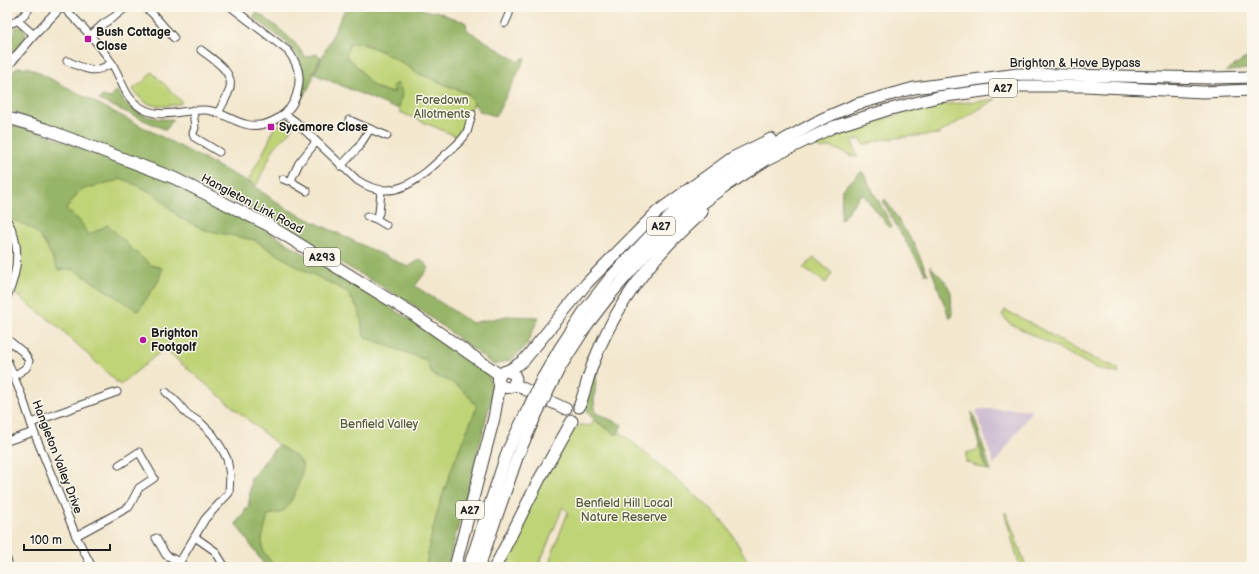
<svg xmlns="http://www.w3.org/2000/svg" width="1259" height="574" font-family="'Balsamiq Sans',sans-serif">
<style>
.industrial{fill:#cebed1}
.green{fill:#bfd377;stroke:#6e784a}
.forest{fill:#97b568;stroke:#5a6842}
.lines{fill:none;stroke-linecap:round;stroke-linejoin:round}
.minor-casing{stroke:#3c3a37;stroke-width:9}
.tertiary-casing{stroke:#3c3a37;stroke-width:10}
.trunk-casing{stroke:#3c3a37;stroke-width:13}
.minor{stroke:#fff;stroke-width:7}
.tertiary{stroke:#fff;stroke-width:8}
.trunk{stroke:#fff;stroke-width:11}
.trunk-bridge-casing{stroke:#3c3a37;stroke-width:13;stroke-linecap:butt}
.trunk-bridge{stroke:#fff;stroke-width:11}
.poi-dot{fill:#b5179e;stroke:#fbf7ec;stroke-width:1.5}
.labels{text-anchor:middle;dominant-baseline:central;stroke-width:3;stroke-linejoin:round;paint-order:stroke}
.shield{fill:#fbf7ec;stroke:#5f5e5a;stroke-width:1}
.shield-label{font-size:11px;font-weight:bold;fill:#1c1c1c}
.poi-label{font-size:12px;font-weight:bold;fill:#1c1c1c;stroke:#fbf7ec;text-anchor:start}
.street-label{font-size:12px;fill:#1c1c1c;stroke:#fbf7ec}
.park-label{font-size:12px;fill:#555c3c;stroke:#fbf7ec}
</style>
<rect width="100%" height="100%" fill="#fbf7ec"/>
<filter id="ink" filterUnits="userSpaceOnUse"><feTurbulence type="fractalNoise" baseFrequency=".025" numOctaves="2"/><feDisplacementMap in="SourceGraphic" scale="8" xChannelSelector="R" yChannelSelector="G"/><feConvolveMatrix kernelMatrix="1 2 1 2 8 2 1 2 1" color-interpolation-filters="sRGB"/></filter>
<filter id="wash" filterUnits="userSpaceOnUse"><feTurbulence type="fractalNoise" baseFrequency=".012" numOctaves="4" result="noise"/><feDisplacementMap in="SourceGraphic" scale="16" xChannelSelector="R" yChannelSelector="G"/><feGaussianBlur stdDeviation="0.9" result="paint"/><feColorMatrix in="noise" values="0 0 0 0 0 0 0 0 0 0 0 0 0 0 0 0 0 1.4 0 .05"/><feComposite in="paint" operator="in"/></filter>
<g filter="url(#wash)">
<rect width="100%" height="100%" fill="#f3e7ce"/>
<polygon class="industrial" points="981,409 1033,409 994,465 976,411"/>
<g class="green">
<polygon points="360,43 379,50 403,63 415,72 468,94 474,103 458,137 400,112 399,108 402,92 387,92 375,87 366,80 360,69 346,56 349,44"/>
<path d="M152 72 182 102 179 104C159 108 145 108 133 89L144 81Z"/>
<path d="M996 99 938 134 883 139 864 145 861 139 852 141 858 158 831 147 821 149 815 146C853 128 893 114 934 106 954 103 975 102 996 99Z"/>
<polygon points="283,123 287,123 293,128 274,148 256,186 248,181 268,143 274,127"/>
<polygon points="9,125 176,184 407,318 488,374 493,391 470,482 447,567 266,567 236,524 249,505 251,478 278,445 164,349 120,385 61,329 13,292 20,263 20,251 7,213 7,126"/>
<polygon points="814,258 832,273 826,283 803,268"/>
<path d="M1005 310C1044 328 1078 355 1118 368L1119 374 1096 368 1009 323 1002 315Z"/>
<polygon points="594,420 616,435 619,431 710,508 729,529 751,567 549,567 551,563 552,554 568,512 563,507 538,567 498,567 532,500 569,436 580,425 590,426"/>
<polygon points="979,445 987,470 966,462 966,453 977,450"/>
<polygon points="1005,512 1007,514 1026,567 1020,567 1005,515"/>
</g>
<g class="forest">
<path d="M346 7H415L431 12 436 11 457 20 463 21 466 23 467 30 519 62 521 59 526 57 496 116 479 111 468 94 415 72 403 63 379 50 361 43 349 44 346 56C351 61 356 65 360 70 371 84 375 92 395 92L392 86 398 83 402 92 399 108 392 107 314 74Z"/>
<path d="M257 12C274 25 294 38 305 57L317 54 321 57 313 74V78L307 91 296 106 303 89 305 78 298 56 287 43 253 17Z"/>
<path d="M16 27H24L26 37 7 59C7 47 13 39 16 27Z"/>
<polygon points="1252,57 1252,68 1225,72 1244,59"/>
<polygon points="17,67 30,68 248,182 285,208 408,267 421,259 429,268 415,286 472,323 507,316 539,317 526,346 511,360 494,365 414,305 338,261 271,219 182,177 31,121 14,112 7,103 7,79"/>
<path d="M116 91C121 94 122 99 126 103 137 116 157 120 173 119L166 130 99 100 102 96 111 98Z"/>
<path d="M9 125 42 133 176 184 271 233 407 318 488 374 493 391 470 482 447 567H426C433 511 455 458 477 407 464 388 454 382 433 375L426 360 364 337 359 310 346 291 298 267 254 240 205 230 180 218 155 194 123 179 80 190 66 209 80 221 88 235 108 225 133 250 151 265 162 268 159 280 138 311 73 269 58 270C51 255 45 239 31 228 23 223 11 222 7 213V126Z"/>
<polygon points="862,171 892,226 890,228 862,193 841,220 842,189"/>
<path d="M885 199 914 244 928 275 925 273C910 249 896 226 883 201Z"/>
<polygon points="930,266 945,281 951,292 952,317 949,317"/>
<path d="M593 371 597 372 594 401 596 413 622 425 617 435C580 411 581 413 593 371Z"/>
<polygon points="972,412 974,416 991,472 987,470 972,421"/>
<path d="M278 445C284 449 300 457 302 464 305 473 291 506 283 511 278 514 272 514 268 515L262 539 263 551 275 567H266L236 524 249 505 251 478Z"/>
</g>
</g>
<g filter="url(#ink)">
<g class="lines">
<g class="minor-casing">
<g id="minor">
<path d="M63 7C80 24 97 41 111 62 123 80 123 99 145 110 164 119 186 109 205 110 219 110 232 121 245 124 267 130 292 114 297 93 302 76 298 64 288 51L231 7"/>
<polyline points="143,7 151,12 174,38"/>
<polyline points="17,20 34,35"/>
<polyline points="505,23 509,14 510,7"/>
<path d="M7 25C16 22 25 16 30 7"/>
<polyline points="91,35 103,24 114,17 124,9 130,7"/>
<path d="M201 50C212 59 234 71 230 88 228 96 222 105 218 113"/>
<path d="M67 61C85 69 94 75 112 63"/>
<polyline points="193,110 195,128 193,133 194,137 219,152"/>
<path d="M285 114 296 122 357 180C392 204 417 181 443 157 451 149 462 142 467 132 469 127 470 120 472 114"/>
<polyline points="370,129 387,136"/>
<polyline points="341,166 358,148 370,129 349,120"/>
<polyline points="283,179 288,181 291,180"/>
<polyline points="307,191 295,184 291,180 299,163 316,142"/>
<polyline points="367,216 376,219 379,213 381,191"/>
<polyline points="376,219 386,225"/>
<path d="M7 220C22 245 18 272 7 297"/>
<polyline points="7,339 24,353 29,361 26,368 14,376"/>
<polyline points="7,360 23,399 34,432 76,536 92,567"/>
<polyline points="166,392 178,403 187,414 201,423 213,435 222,449 227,459 230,475 229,493 205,519 177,567"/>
<polyline points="31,423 117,392"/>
<polyline points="7,441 34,432"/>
<polyline points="76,536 129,507 139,488 154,478 139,452 119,465"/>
<polyline points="195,537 215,551 225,567"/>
<polyline points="156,538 166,555 179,562"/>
<polyline points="7,559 9,567"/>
</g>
</g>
<g class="tertiary-casing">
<polyline id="tertiary" points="7,67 34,35 61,7"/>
</g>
<g class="trunk-casing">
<g id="trunk">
<polyline points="7,119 12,119 45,129 174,178 270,226 411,313 500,375"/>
<path d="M507 371 514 374 516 379 513 386C505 391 493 383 501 374 503 371 507 371 509 370 515 366 520 364 525 359L587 283 657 212 732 158 771 139"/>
<polyline points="542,379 560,348 585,310 611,277 648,238 677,210 749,159 822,119 857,104 914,88 1018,74 1211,78 1252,77"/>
<polyline points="514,384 566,409"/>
<polyline points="551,385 559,369 587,325 610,295 649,250 681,219 726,186 766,160 833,127 887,110 938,97 1021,86 1085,86 1203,92 1252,90"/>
<path d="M579 407C585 392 588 376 594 361 617 302 655 253 702 212"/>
<polyline points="455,567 494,418 500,384"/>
<polyline points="469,567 508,450 528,409"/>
<polyline points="479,567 518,455 536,415"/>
<polyline points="495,567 540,478 572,421"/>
</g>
</g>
<use href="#minor" class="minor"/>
<use href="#tertiary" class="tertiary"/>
<use href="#trunk" class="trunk"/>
<g class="trunk-bridge-casing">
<g id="trunk-bridge">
<polyline points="528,409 542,379"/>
<polyline points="536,415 551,385"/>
</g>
</g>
<use href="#trunk-bridge" class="trunk-bridge"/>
</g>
</g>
<g class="poi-dot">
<rect x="84" y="35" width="8" height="8" rx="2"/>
<rect x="267" y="123" width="8" height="8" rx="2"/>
<circle cx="143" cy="340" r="4"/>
</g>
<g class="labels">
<g class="shield">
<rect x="989" y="79" width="28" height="18" rx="3"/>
<rect x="647" y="217" width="28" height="18" rx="3"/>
<rect x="304" y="248" width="36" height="18" rx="3"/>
<rect x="456" y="501" width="28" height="18" rx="3"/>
</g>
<g class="shield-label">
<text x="1003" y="88">A27</text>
<text x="661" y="226">A27</text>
<text x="322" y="257">A293</text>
<text x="470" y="510">A27</text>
</g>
<g class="poi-label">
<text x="96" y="32">Bush Cottage<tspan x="96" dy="14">Close</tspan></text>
<text x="279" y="127">Sycamore Close</text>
<text x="151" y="333">Brighton<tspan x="151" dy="14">Footgolf</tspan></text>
</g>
<g class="street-label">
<text x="1075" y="63">Brighton &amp; Hove Bypass</text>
<text transform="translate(252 204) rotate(28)">Hangleton Link Road</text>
<text transform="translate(57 457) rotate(69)">Hangleton Valley Drive</text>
</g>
<g class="park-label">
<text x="442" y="100">Foredown<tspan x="442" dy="14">Allotments</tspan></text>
<text x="379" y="424">Benfield Valley</text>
<text x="624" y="503">Benfield Hill Local<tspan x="624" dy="14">Nature Reserve</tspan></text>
</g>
</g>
<rect width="1259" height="574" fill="none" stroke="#fbf7ec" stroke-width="24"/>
<path d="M24 544v6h86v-6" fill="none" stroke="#1c1c1c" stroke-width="2"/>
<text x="30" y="544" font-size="12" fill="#1c1c1c" stroke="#fbf7ec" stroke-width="3" paint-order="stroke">100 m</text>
</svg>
